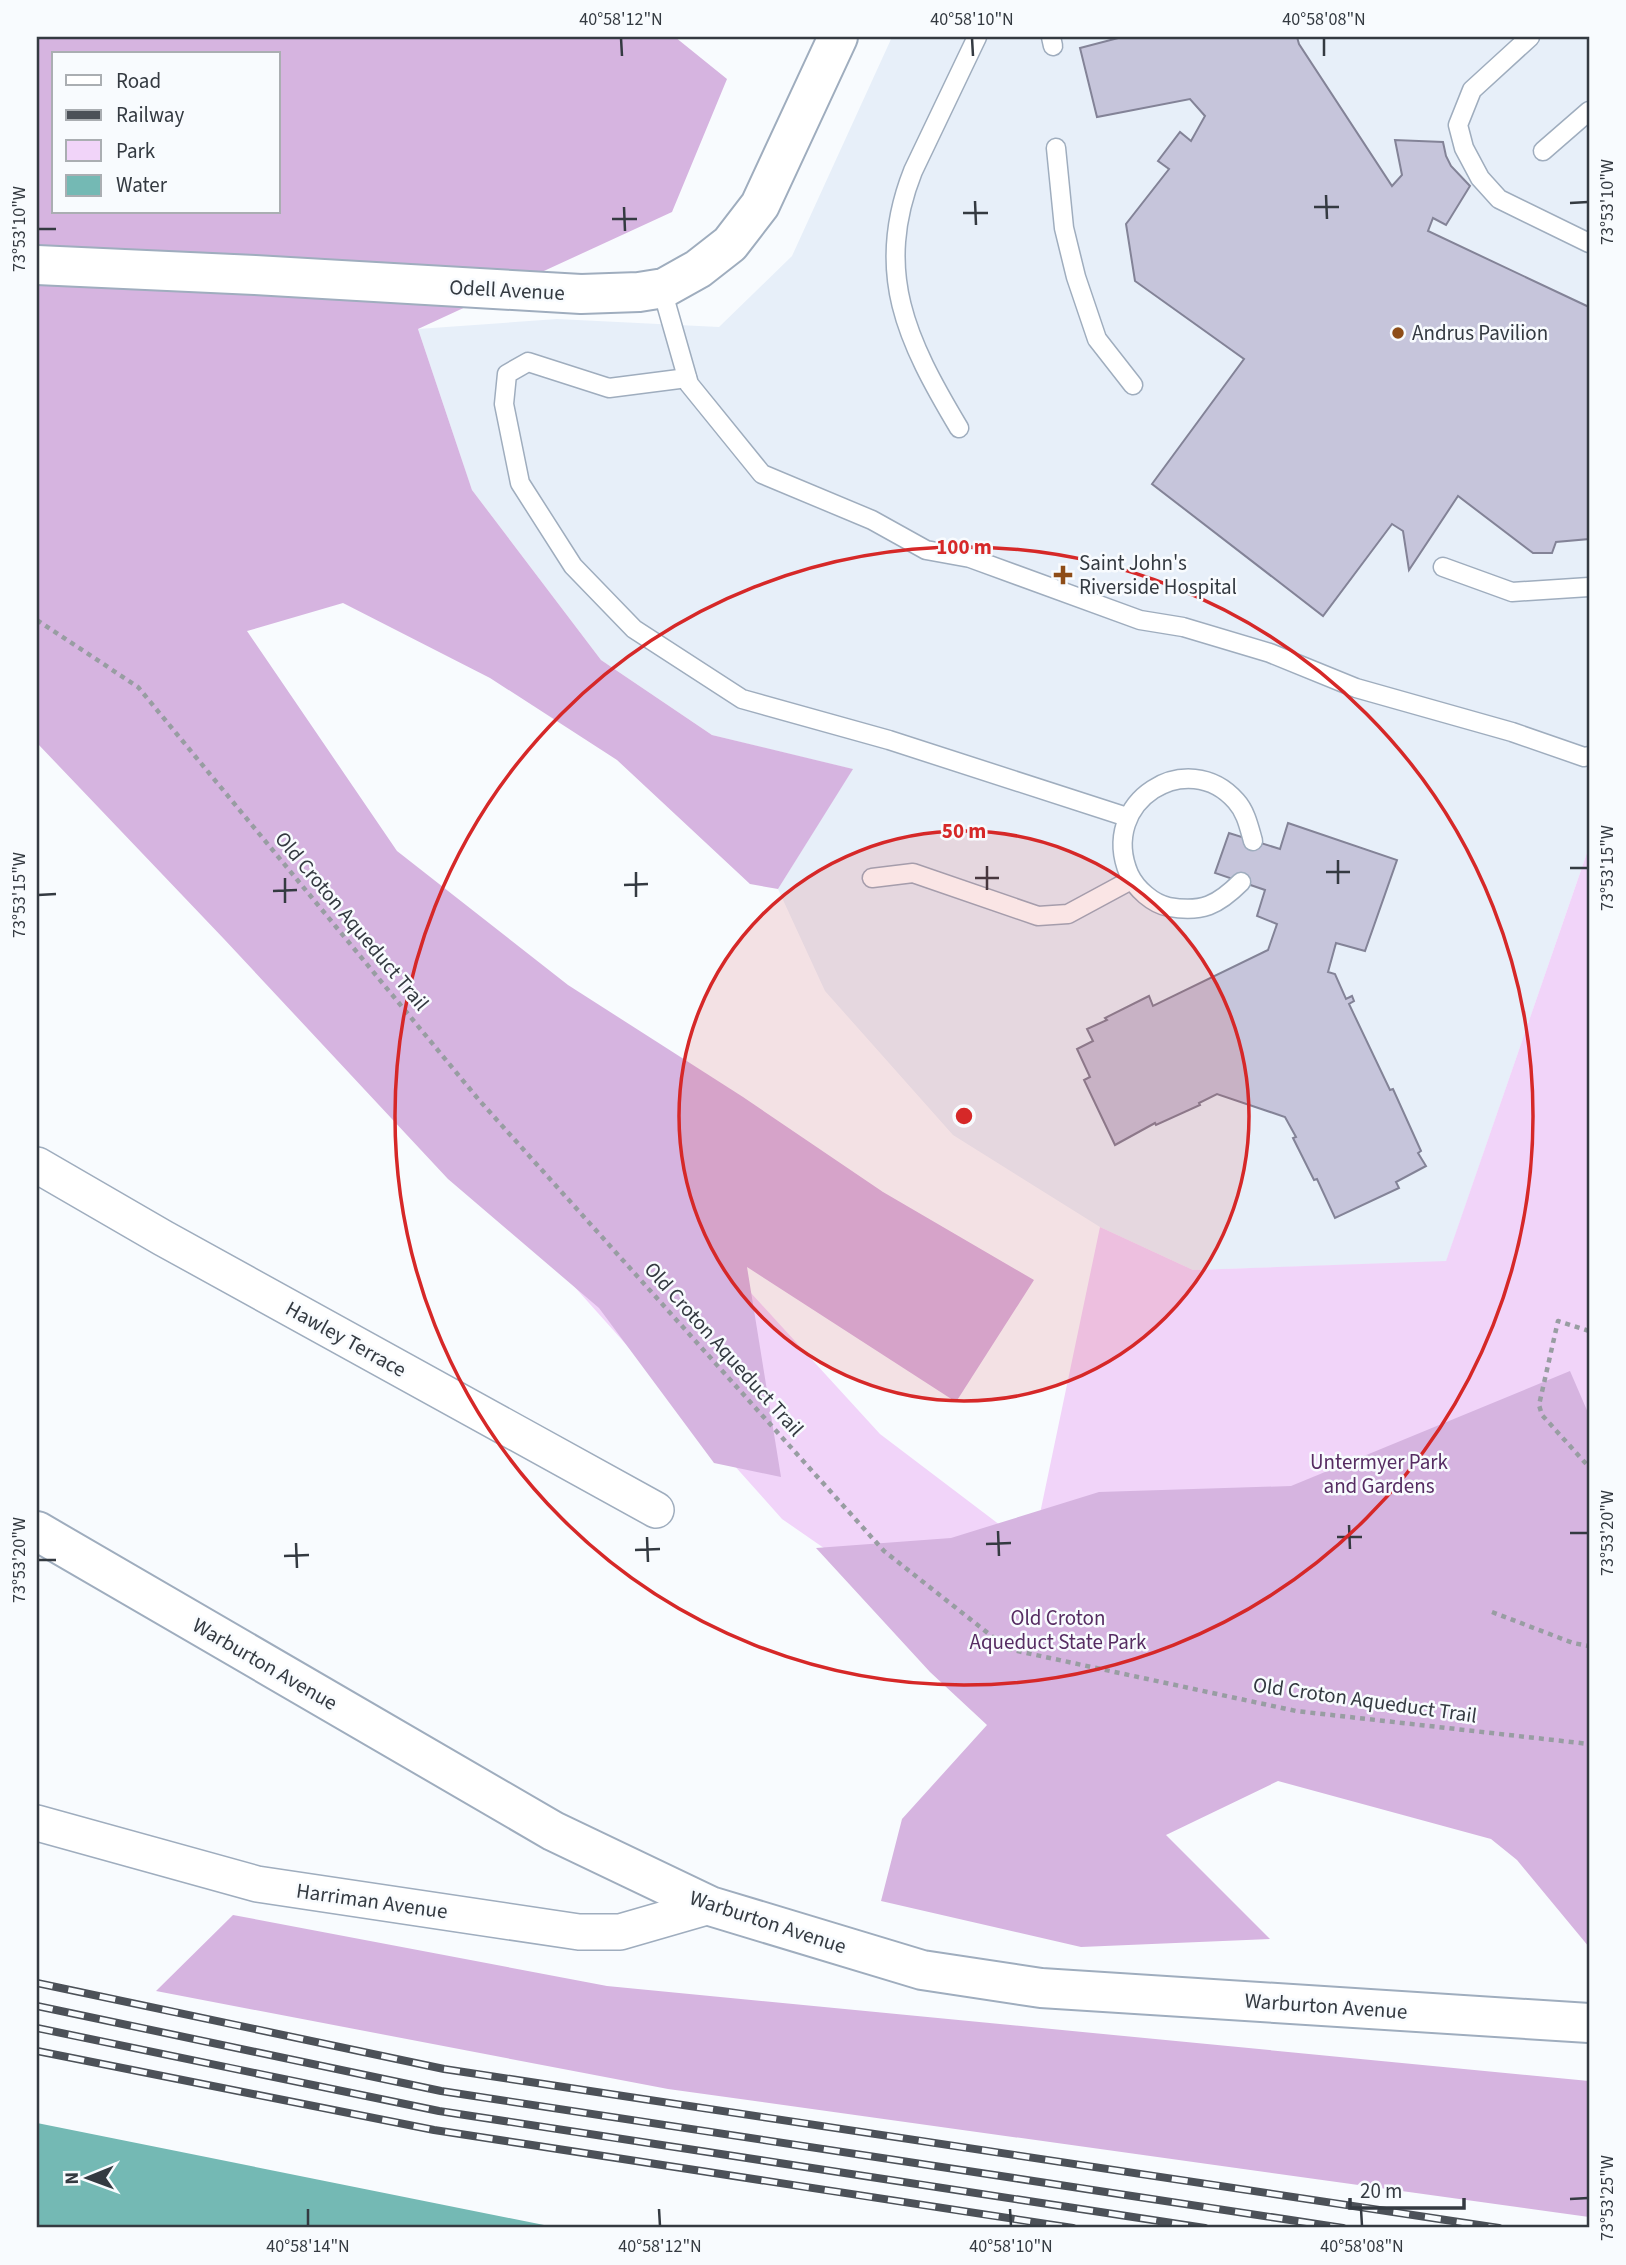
<svg xmlns="http://www.w3.org/2000/svg" width="1626" height="2265" font-family="'Source Sans 3',sans-serif">
<style>
.built{fill:#e7eff9}
.green{fill:#f1d4f9}
.forest{fill:#d6b4e0;fill-rule:evenodd}
.water{fill:#74b9b4}
.building{fill:#c6c5db;stroke:#838397;stroke-width:2}
.lines{fill:none;stroke-linecap:round;stroke-linejoin:round}
.lane-casing{stroke:#9fadbe;stroke-width:21}
.street-casing{stroke:#9fadbe;stroke-width:38}
.secondary-casing{stroke:#9fadbe;stroke-width:42}
.path{stroke:#989da2;stroke-width:4.5;stroke-dasharray:5 5;stroke-linecap:butt}
.lane{stroke:#fff;stroke-width:18}
.street{stroke:#fff;stroke-width:35}
.secondary{stroke:#fff;stroke-width:38}
.rail-casing{stroke:#4c5158;stroke-width:8}
.rail{stroke:#f8fbfe;stroke-width:5;stroke-dasharray:16;stroke-linecap:butt}
.ticks{fill:none;stroke:#343a41;stroke-width:2.5}
.ring{fill:none;stroke:#d62828;stroke-width:3.5}
.poi-dot{fill:#8e4d18;stroke:#f8fbfe;stroke-width:2.5}
.labels{text-anchor:middle;dominant-baseline:central;stroke-width:5;stroke-linejoin:round;paint-order:stroke}
.street-label{font-size:21px;fill:#343a41;stroke:#f8fbfe}
.poi-label{font-size:21px;fill:#343a41;stroke:#f8fbfe;text-anchor:start}
.park-label{font-size:21px;fill:#562c62;stroke:#f8fbfe}
.centre{fill:#d62828;stroke:#f8fbfe;stroke-width:3.5}
.ring-label{font-size:21px;text-anchor:middle;font-weight:bold;fill:#d62828;stroke:#f8fbfe;stroke-width:5;stroke-linejoin:round;paint-order:stroke}
.neatline{fill:none;stroke:#343a41;stroke-width:2.5}
.ticks-label{font-size:18px;text-anchor:middle;fill:#343a41}
</style>
<rect width="100%" height="100%" fill="#f8fbfe"/>
<polygon class="built" points="892,37 1589,37 1589,847 1446,1262 1193,1270 1100,1227 953,1135 825,991 778,889 852,769 712,735 601,660 472,490 418,329 557,319 719,327 792,256"/>
<polygon class="green" points="37,550 104,586 880,1434 1025,1544 1033,1547 1100,1227 1193,1270 1446,1261 1589,847 1589,1784 1029,1690 782,1519 93,748"/>
<g class="forest">
<path d="M37 37H675L727 79 672 212 418 329 472 490 601 660 712 735 853 769 778 889 750 884 617 760 490 678 343 603 247 631 397 851 568 985 743 1097 883 1192 1034 1280 956 1402 747 1267 781 1477 714 1463 599 1308 448 1179 224 939 37 743ZM54 54H278V212H54Z"/>
<polygon points="1570,1371 1589,1415 1589,1947 1517,1860 1491,1839 1278,1781 1166,1835 1270,1939 1081,1947 881,1901 902,1819 987,1725 930,1672 816,1548 951,1538 1099,1492 1291,1486"/>
<polygon points="233,1915 607,1986 1589,2081 1589,2217 668,2089 156,1991"/>
</g>
<polygon class="water" points="37,2123 559,2228 37,2228"/>
<g class="building">
<polygon points="1122,37 1297,37 1299,44 1392,186 1402,175 1395,140 1443,142 1446,156 1451,166 1470,186 1446,225 1433,218 1428,231 1589,307 1589,539 1556,542 1552,553 1533,553 1458,496 1409,570 1403,531 1392,524 1323,616 1152,484 1244,359 1135,281 1126,224 1169,169 1158,161 1180,132 1191,141 1205,116 1190,99 1097,117 1080,48"/>
<polygon points="1288,823 1397,860 1365,951 1336,943 1328,972 1335,974 1346,999 1352,996 1354,1001 1349,1004 1390,1090 1393,1089 1421,1151 1418,1153 1426,1166 1396,1182 1399,1188 1335,1218 1317,1179 1314,1180 1293,1138 1296,1137 1285,1117 1217,1094 1199,1103 1200,1105 1156,1125 1155,1123 1115,1145 1084,1080 1090,1077 1077,1049 1093,1041 1087,1029 1107,1020 1105,1018 1149,996 1153,1006 1268,950 1277,924 1257,916 1265,890 1215,873 1229,833 1280,849"/>
</g>
<g class="lines">
<g class="lane-casing">
<g id="lane">
<polyline points="1051,37 1053,46"/>
<polyline points="1530,37 1472,90 1458,125 1464,148 1480,178 1499,199 1589,243"/>
<polyline points="1056,148 1064,228 1076,277 1097,339 1133,385"/>
<polyline points="1543,151 1589,111"/>
<polyline points="664,288 665,300 689,384 762,474 872,520 926,550 970,558 1140,620 1183,627 1270,653 1356,688 1512,732 1584,757 1589,756"/>
<polyline points="687,378 609,388 528,362 507,374 504,404 520,483 573,566 634,629 742,699 889,740 1127,817"/>
<path d="M959 428C907 341 873 272 913 171L977 37"/>
<polyline points="1443,567 1512,592 1589,587"/>
<polyline points="872,878 913,873 1038,916 1068,914 1131,880"/>
<path d="M1241 882C1218 905 1202 913 1169 907 1153 904 1136 889 1129 874 1098 801 1188 746 1236 801 1246 812 1249 827 1253 841"/>
</g>
</g>
<g class="street-casing">
<g id="street">
<polyline points="37,1165 163,1238 656,1510"/>
<polyline points="37,1823 257,1884 579,1932 620,1932 710,1906"/>
</g>
</g>
<g class="secondary-casing">
<g id="secondary">
<polyline points="37,265 255,275 581,294 639,292 664,288 698,269 730,244 760,205 838,37"/>
<polyline points="37,1531 553,1831 710,1906 922,1970 1041,1988 1589,2023"/>
</g>
</g>
<g class="path">
<polyline points="37,620 138,687 479,1100 884,1551 1008,1649 1296,1711 1589,1744"/>
<polyline points="1589,1331 1558,1321 1539,1405 1542,1415 1589,1467"/>
<polyline points="1492,1612 1573,1643 1589,1646"/>
</g>
<use href="#lane" class="lane"/>
<use href="#street" class="street"/>
<use href="#secondary" class="secondary"/>
<g class="rail-casing">
<g id="rail">
<polyline points="37,1983 444,2069 1499,2228"/>
<polyline points="37,2006 441,2091 1343,2228"/>
<polyline points="37,2028 439,2111 1205,2228"/>
<polyline points="37,2051 434,2130 1073,2228"/>
</g>
</g>
<use href="#rail" class="rail"/>
</g>
<path class="ticks" d="M621 38 622 56M972 38 973 56M1324 38V56M1326 195 1327 219M975 201 976 225M1570 203 1588 202M624 207 625 231M1314 207H1339M963 213H988M612 219H637M38 229H56M1338 860V884M987 866V890M1570 868H1588M636 872V897M1326 872H1350M285 878V903M975 878H999M624 885 648 884M273 891 297 890M38 895 56 894M1349 1525 1350 1549M998 1531 999 1556M1570 1533H1588M647 1537 648 1562M1337 1537H1362M296 1543 297 1568M986 1544 1011 1543M635 1550 660 1549M284 1556 309 1555M38 1560H56M1570 2199 1588 2198M308 2209V2226M659 2209 660 2226M1010 2209 1011 2226M1361 2209 1362 2226"/>
<circle cx="964" cy="1116" r="285" fill="#d62828" fill-opacity=".12"/>
<g class="ring">
<circle cx="964" cy="1116" r="285"/>
<circle cx="964" cy="1116" r="569"/>
</g>
<g class="poi-dot">
<circle cx="1398" cy="333" r="7"/>
<path d="M1059.5 564.5h7v7h7v7h-7v7h-7v-7h-7v-7h7z"/>
</g>
<g class="labels">
<g class="street-label">
<text transform="translate(507 290) rotate(3)">Odell Avenue</text>
<text transform="translate(352 921) rotate(50)">Old Croton Aqueduct Trail</text>
<text transform="translate(346 1339) rotate(29)">Hawley Terrace</text>
<text transform="translate(724 1349) rotate(48)">Old Croton Aqueduct Trail</text>
<text transform="translate(265 1664) rotate(30)">Warburton Avenue</text>
<text transform="translate(1365 1700) rotate(8)">Old Croton Aqueduct Trail</text>
<text transform="translate(372 1901) rotate(8)">Harriman Avenue</text>
<text transform="translate(768 1922) rotate(18)">Warburton Avenue</text>
<text transform="translate(1326 2006) rotate(4)">Warburton Avenue</text>
</g>
<g class="poi-label">
<text x="1412" y="333">Andrus Pavilion</text>
<text x="1079" y="563">Saint John's<tspan x="1079" dy="24">Riverside Hospital</tspan></text>
</g>
<g class="park-label">
<text x="1379" y="1462">Untermyer Park<tspan x="1379" dy="24">and Gardens</tspan></text>
<text x="1058" y="1618">Old Croton<tspan x="1058" dy="24">Aqueduct State Park</tspan></text>
</g>
</g>
<circle cx="964" cy="1116" r="10" class="centre"/>
<g class="ring-label">
<text x="964" y="554">100 m</text>
<text x="964" y="838">50 m</text>
</g>
<rect width="1626" height="2265" fill="none" stroke="#f8fbfe" stroke-width="77"/>
<rect x="52" y="52" width="228" height="161" fill="#f8fbfe" stroke="#aaaeb2" stroke-width="2"/>
<rect x="66" y="75" width="35" height="10" fill="#ffffff" stroke="#aaaeb2" stroke-width="2"/>
<text x="116" y="88" font-size="21" fill="#343a41">Road</text>
<rect x="66" y="110" width="35" height="10" fill="#4c5158" stroke="#aaaeb2" stroke-width="2"/>
<text x="116" y="122" font-size="21" fill="#343a41">Railway</text>
<rect x="66" y="140" width="35" height="21" fill="#f1d4f9" stroke="#aaaeb2" stroke-width="2"/>
<text x="116" y="158" font-size="21" fill="#343a41">Park</text>
<rect x="66" y="175" width="35" height="21" fill="#74b9b4" stroke="#aaaeb2" stroke-width="2"/>
<text x="116" y="192" font-size="21" fill="#343a41">Water</text>
<g transform="translate(88 2178) rotate(269)" stroke="#f8fbfe" stroke-width="5" paint-order="stroke">
<path d="M0-5L12 26L0 18L-12 26Z" fill="#343a41"/>
<text y="-10" font-size="19" font-weight="bold" text-anchor="middle" fill="#343a41">N</text>
</g>
<path d="M1350 2198v10h114v-10" fill="none" stroke="#343a41" stroke-width="3.5"/>
<text x="1360" y="2198" font-size="21" fill="#343a41" stroke="#f8fbfe" stroke-width="5" paint-order="stroke">20 m</text>
<rect x="38" y="38" width="1550" height="2188" class="neatline"/>
<g class="ticks-label">
<text x="621" y="25">40°58'12"N</text>
<text x="972" y="25">40°58'10"N</text>
<text x="1324" y="25">40°58'08"N</text>
<text transform="translate(1607 202) rotate(-90)" y="6">73°53'10"W</text>
<text transform="translate(19 229) rotate(-90)" y="6">73°53'10"W</text>
<text transform="translate(1607 868) rotate(-90)" y="6">73°53'15"W</text>
<text transform="translate(19 895) rotate(-90)" y="6">73°53'15"W</text>
<text transform="translate(1607 1533) rotate(-90)" y="6">73°53'20"W</text>
<text transform="translate(19 1560) rotate(-90)" y="6">73°53'20"W</text>
<text transform="translate(1607 2198) rotate(-90)" y="6">73°53'25"W</text>
<text x="308" y="2252">40°58'14"N</text>
<text x="660" y="2252">40°58'12"N</text>
<text x="1011" y="2252">40°58'10"N</text>
<text x="1362" y="2252">40°58'08"N</text>
</g>
</svg>
